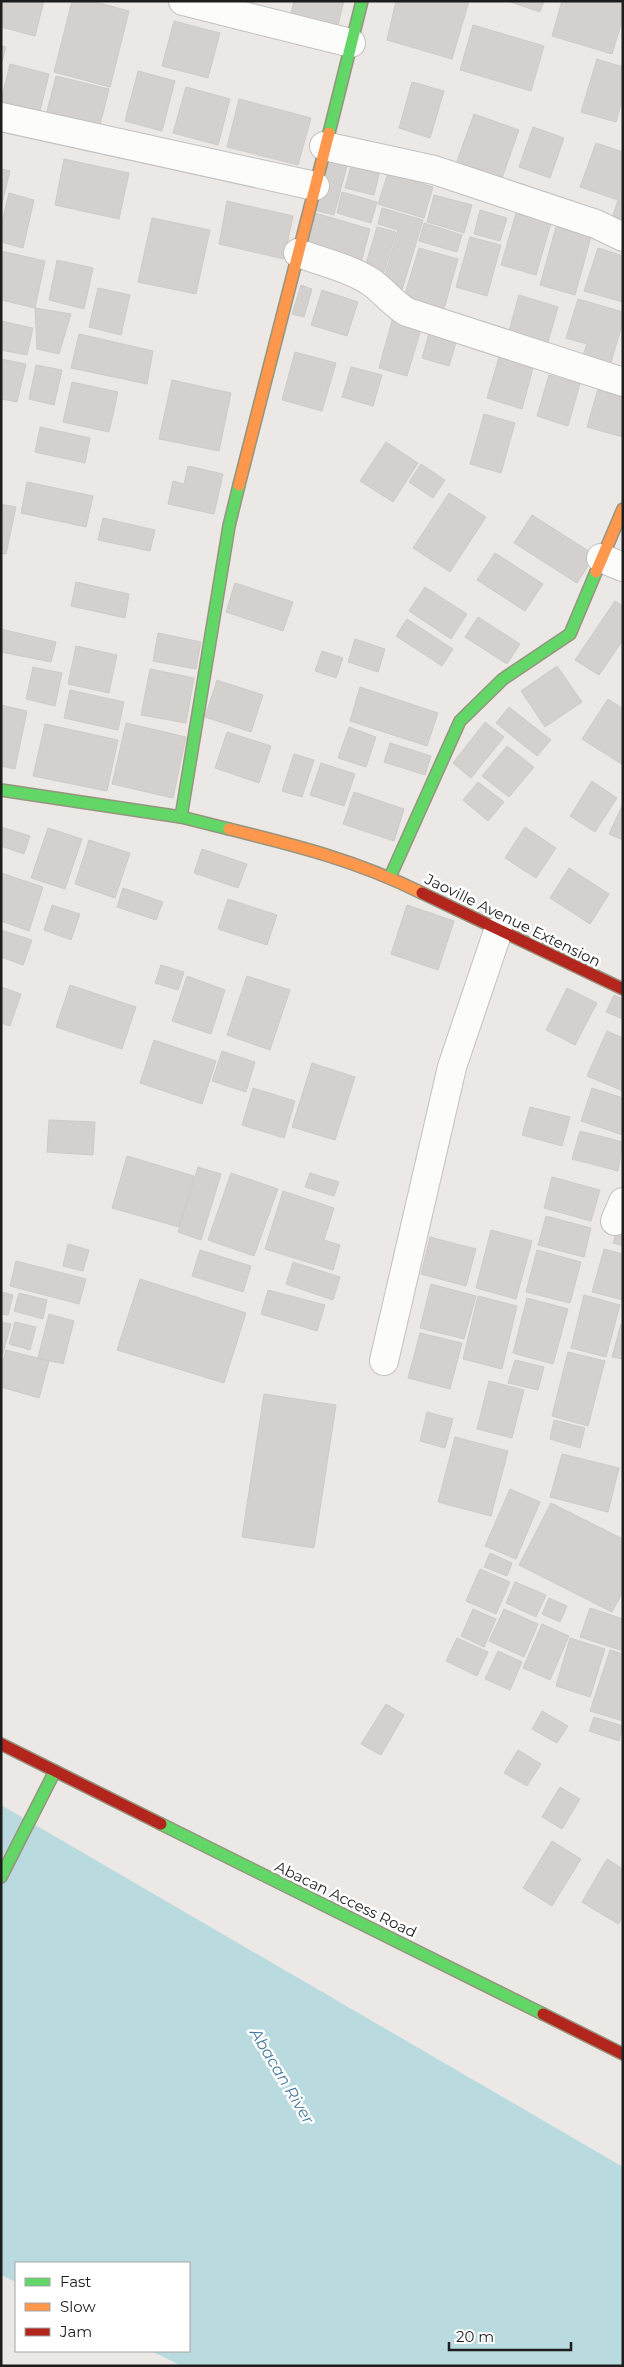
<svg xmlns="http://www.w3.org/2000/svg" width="624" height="2367" font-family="Montserrat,sans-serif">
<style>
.water{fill:#b9dbdf}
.building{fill:#d4d0ce;stroke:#cecac7}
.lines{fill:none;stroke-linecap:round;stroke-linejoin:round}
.street-casing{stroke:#c2c1c0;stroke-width:30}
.fast-casing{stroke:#95947e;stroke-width:14}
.slow-casing{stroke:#95947e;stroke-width:14}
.jam-casing{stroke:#95947e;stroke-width:14}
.street{stroke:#fcfcfb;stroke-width:28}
.fast{stroke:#63d668;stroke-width:11}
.slow{stroke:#ff974d;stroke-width:11}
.jam{stroke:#b3261e;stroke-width:11}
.labels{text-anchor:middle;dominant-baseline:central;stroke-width:5;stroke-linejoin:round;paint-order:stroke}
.street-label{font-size:15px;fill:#1d1d1d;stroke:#fff}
.water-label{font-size:16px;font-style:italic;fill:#447a9c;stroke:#fff}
</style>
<rect width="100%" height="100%" fill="#ebe8e5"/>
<polygon class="water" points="1,1805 623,2167 623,2366 182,2366 151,2351 189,2351 189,2263 16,2263 16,2282 1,2275"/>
<g class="building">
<polygon points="1,1 44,1 35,36 1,27"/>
<polygon points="72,1 92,1 129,11 110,87 54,72"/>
<polygon points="294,1 344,1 337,29 290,18"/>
<polygon points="396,1 469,1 452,59 387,40"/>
<polygon points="508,1 544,1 540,12"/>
<polygon points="562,1 623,1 623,18 612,54 552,36"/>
<polygon points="174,21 220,33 208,78 162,66"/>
<polygon points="473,25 544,46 531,91 460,70"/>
<polygon points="1,46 6,47 1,65"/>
<polygon points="597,59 623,67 623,97 616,122 581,112"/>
<polygon points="10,64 49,74 40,111 1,101"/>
<polygon points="138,71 175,81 162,131 125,121"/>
<polygon points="56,76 109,89 99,129 46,115"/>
<polygon points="412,82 444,91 430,138 399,128"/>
<polygon points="186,87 230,99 218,145 173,133"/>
<polygon points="239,99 311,118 298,165 227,147"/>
<polygon points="474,114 519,130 502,178 457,161"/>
<polygon points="533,127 564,138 550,178 519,167"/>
<polygon points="596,143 623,152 623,222 612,218 618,200 580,187"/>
<polygon points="64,159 129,173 119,219 55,205"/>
<polygon points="327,161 347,166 334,215 314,210"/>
<polygon points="351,166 379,174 374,195 345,188"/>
<polygon points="1,169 10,171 1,207"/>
<polygon points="388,173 433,187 424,218 378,204"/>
<polygon points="342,192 377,202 371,223 337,213"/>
<polygon points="9,193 34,200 23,248 1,242 1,226"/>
<polygon points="434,195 472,205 464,233 427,222"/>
<polygon points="227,201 293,216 284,259 219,244"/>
<polygon points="382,208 423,220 402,290 382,285 398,230 378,224"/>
<polygon points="480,210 507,218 500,241 474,234"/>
<polygon points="315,213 370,229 361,263 305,246"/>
<polygon points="516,213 551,223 536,275 501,265"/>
<polygon points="152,218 210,230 196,294 138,282"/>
<polygon points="424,223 462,235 457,252 419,241"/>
<polygon points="377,227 396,232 384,272 365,267"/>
<polygon points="556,227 591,237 575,295 540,285"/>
<polygon points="470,237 501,245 487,296 456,287"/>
<polygon points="419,248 458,259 444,309 404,297"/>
<polygon points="598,248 623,256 623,302 584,291"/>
<polygon points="1,251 45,261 35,308 1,300"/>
<polygon points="57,260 93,268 84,309 49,300"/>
<polygon points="301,285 312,289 304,317 292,314"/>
<polygon points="98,288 130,295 121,335 89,327"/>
<polygon points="322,290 358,302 347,336 311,325"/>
<polygon points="519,295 558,307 546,349 507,338"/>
<polygon points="578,299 623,312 623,322 609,369 581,361 587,344 566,338"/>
<polygon points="35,308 71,314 59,354 37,349"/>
<polygon points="393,317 422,326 407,376 379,368"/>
<polygon points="1,321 33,328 27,355 1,350"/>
<polygon points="430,330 457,339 449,366 422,358"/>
<polygon points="79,334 153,351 147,384 71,368"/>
<polygon points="295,352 336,363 322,411 282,400"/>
<polygon points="499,357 533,368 522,409 487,398"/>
<polygon points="1,359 26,364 17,402 1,399"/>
<polygon points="36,365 62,370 54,405 29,399"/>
<polygon points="351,367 382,375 373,406 342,397"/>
<polygon points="549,375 580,384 568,426 537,416"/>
<polygon points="172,380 231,393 219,451 159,439"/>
<polygon points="72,382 118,392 109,432 63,422"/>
<polygon points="600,382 623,389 623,437 587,427"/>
<polygon points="484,414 515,423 501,473 470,464"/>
<polygon points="40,427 90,438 85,463 35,452"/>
<polygon points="386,442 418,463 393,502 360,481"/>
<polygon points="421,464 445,480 433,498 409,482"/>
<polygon points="188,466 223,474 214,514 168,504 173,481 184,484"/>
<polygon points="27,482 93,496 86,527 21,513"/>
<polygon points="449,493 486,517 450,572 413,548"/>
<polygon points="1,504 16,507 6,554 1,553"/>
<polygon points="532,515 595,555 577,583 514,543"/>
<polygon points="103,518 155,530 150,551 98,540"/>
<polygon points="495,553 543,584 525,611 477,580"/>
<polygon points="76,582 129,594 125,618 71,606"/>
<polygon points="235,583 293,602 283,631 226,612"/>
<polygon points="425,587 467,614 451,639 409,611"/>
<polygon points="615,601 623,606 623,640 599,675 575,660"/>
<polygon points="478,617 520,644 507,664 465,637"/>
<polygon points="407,619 453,649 442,666 396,636"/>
<polygon points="1,629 56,642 51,662 1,652"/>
<polygon points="158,633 201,642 196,669 153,661"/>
<polygon points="355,639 385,649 378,672 348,662"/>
<polygon points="76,646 117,655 109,693 68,684"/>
<polygon points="322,651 343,658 336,678 315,671"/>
<polygon points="557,666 582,702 545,727 521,691"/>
<polygon points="33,667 62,673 55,706 26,699"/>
<polygon points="150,669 194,678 186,723 141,715"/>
<polygon points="217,680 263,695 251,732 205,717"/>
<polygon points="360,687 438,713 427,746 350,721"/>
<polygon points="70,690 124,702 118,730 64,718"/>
<polygon points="608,699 623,709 623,765 582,739"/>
<polygon points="1,705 27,711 15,769 1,766"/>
<polygon points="509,707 551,740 537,756 496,723"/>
<polygon points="485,722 504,737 471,778 453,763"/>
<polygon points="126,723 186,737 173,798 112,784"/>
<polygon points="45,724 118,740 107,791 33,776"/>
<polygon points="349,727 376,737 366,767 338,758"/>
<polygon points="227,732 271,746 259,783 215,768"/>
<polygon points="390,743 431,756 425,775 384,762"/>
<polygon points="507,746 534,767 509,797 482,776"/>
<polygon points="294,754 314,760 302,797 282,791"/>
<polygon points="321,763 355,774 344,806 310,795"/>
<polygon points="592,781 617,798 595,832 570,816"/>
<polygon points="478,782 504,802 488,821 463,800"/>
<polygon points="354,792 404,809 394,841 343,824"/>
<polygon points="623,804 623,840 609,834"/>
<polygon points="1,827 30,836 24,854 1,846"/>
<polygon points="525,827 556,848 536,878 505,858"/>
<polygon points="48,828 82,839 65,889 31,878"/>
<polygon points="89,840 130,853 115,898 75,884"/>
<polygon points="202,849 247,864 238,888 194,873"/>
<polygon points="569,868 609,894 590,924 550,898"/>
<polygon points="1,873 43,887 29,931 1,921"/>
<polygon points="123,888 163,902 156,920 117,907"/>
<polygon points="228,899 277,915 267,945 218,929"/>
<polygon points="52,905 80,914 71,940 44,930"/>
<polygon points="407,905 454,921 438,970 391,954"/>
<polygon points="1,930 32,940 23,965 1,957"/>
<polygon points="161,965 184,972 178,990 155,983"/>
<polygon points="187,976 225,990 211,1034 172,1021"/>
<polygon points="247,976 290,990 270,1050 227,1035"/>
<polygon points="70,985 136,1007 122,1049 56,1027"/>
<polygon points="1,987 21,994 10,1026 1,1023"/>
<polygon points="567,988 597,1003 575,1045 546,1030"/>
<polygon points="614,995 623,999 623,1019 606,1012"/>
<polygon points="607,1031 623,1038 623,1091 587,1076"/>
<polygon points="154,1040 216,1061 202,1104 140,1083"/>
<polygon points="222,1051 255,1062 246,1092 212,1081"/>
<polygon points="312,1063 355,1077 335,1140 292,1127"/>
<polygon points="253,1088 295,1101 284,1138 242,1125"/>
<polygon points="592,1088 623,1098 623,1135 581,1121"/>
<polygon points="530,1107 570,1117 562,1146 522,1135"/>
<polygon points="49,1120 95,1122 93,1155 47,1152"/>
<polygon points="580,1131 623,1142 618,1171 572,1159"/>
<polygon points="127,1156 194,1176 179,1227 112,1208"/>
<polygon points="198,1167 221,1174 201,1240 178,1232"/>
<polygon points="231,1173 278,1189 254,1256 208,1240"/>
<polygon points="310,1173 339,1182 334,1196 305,1187"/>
<polygon points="552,1177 600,1190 591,1221 544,1208"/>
<polygon points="283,1191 334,1208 324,1240 340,1245 333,1270 265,1249"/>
<polygon points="623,1211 623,1246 613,1243"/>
<polygon points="546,1216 591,1228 584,1257 538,1245"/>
<polygon points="491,1230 532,1241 516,1299 476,1288"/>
<polygon points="430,1237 476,1249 466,1286 421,1274"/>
<polygon points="68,1244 89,1250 83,1271 63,1266"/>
<polygon points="604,1249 623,1254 623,1300 592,1292"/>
<polygon points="200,1250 251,1266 243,1292 192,1276"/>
<polygon points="537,1250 581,1262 570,1303 526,1292"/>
<polygon points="16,1261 86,1279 79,1304 10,1286"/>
<polygon points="293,1262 340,1277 333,1300 286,1284"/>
<polygon points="140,1279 246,1313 224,1383 117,1350"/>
<polygon points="431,1284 476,1296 464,1339 420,1328"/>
<polygon points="268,1290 325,1305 317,1331 261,1314"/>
<polygon points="1,1292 13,1295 8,1315 1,1314"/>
<polygon points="19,1293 47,1300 43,1319 14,1311"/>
<polygon points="584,1295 620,1305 606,1357 571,1348"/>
<polygon points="478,1296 517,1306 502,1369 463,1359"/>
<polygon points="527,1298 568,1309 553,1364 513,1353"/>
<polygon points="49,1314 74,1321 63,1364 38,1358"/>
<polygon points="1,1322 11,1324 2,1357 1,1357"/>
<polygon points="15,1322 36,1327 30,1350 9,1344"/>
<polygon points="621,1324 623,1325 623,1359 612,1357"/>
<polygon points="420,1333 462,1343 450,1389 408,1378"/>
<polygon points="6,1350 49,1361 39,1398 1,1387 1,1359 3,1360"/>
<polygon points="568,1352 605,1361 588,1426 552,1416"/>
<polygon points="515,1360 544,1367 538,1390 508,1383"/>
<polygon points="489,1381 524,1390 512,1438 477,1429"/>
<polygon points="264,1394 336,1405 314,1548 242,1537"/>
<polygon points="427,1412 453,1419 445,1448 420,1441"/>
<polygon points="554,1420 585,1428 580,1448 550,1439"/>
<polygon points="455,1437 508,1451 491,1516 438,1502"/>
<polygon points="562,1454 619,1468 608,1512 550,1497"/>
<polygon points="510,1489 540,1502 516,1559 485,1546"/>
<polygon points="551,1503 623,1539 623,1592 612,1612 519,1565"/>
<polygon points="490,1553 512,1563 507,1576 484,1567"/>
<polygon points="480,1569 510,1582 496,1614 466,1601"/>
<polygon points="515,1582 546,1595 536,1617 506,1603"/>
<polygon points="549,1598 567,1606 560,1622 542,1614"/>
<polygon points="590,1608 623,1619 623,1651 580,1637"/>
<polygon points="473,1609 496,1619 484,1647 461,1636"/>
<polygon points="504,1609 538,1624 524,1657 489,1641"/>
<polygon points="542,1624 569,1636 550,1680 523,1668"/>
<polygon points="457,1638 488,1652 477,1676 446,1661"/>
<polygon points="570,1638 605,1649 590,1697 556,1686"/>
<polygon points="610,1650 623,1654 623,1721 590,1711"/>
<polygon points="498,1651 522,1662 510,1690 485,1679"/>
<polygon points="386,1704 404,1715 381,1755 361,1744"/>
<polygon points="542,1711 568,1726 557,1743 532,1729"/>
<polygon points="594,1717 623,1726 619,1741 589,1731"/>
<polygon points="518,1750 541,1764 527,1786 504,1773"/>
<polygon points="560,1787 580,1799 562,1829 542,1817"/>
<polygon points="552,1841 581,1859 552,1906 523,1888"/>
<polygon points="607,1859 623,1869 623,1917 618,1924 582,1902"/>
</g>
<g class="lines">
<g class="street-casing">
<g id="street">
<polyline points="183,1 351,43"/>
<polyline points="1,117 315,186"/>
<polyline points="324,146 434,170 596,224 623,237"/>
<path d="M298 253C322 262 350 268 371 282 384 291 393 304 407 312L623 382"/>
<polyline points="601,558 623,567"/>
<polyline points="615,1221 623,1202"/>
<polyline points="384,1361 452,1067 498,931"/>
</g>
</g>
<g class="fast-casing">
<g id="fast">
<polyline points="329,133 362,1"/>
<polyline points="1,790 181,817 229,829"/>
<polyline points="181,817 229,526 239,485"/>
<polyline points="390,877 460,721 503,679 570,634 596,572"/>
<polyline points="161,1824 543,2014"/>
<polyline points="1,1877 55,1771"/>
</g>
</g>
<g class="slow-casing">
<g id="slow">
<polyline points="239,485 329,133"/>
<polyline points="596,572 623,509"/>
<path d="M229 829C298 846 358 861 422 893"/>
</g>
</g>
<g class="jam-casing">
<g id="jam">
<polyline points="422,893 623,989"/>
<polyline points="1,1744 161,1824"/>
<polyline points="543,2014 623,2054"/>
</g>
</g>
<use href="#street" class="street"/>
<use href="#fast" class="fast"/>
<use href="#slow" class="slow"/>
<use href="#jam" class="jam"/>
</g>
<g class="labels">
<g class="street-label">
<text transform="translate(513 920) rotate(26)">Jaoville Avenue Extension</text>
<text transform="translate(346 1899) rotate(26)">Abacan Access Road</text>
</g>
<g class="water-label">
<text transform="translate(282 2076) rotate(59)">Abacan River</text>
</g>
</g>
<rect width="624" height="2367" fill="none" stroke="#1d1d1d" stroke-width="5"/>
<rect x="15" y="2262" width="175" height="90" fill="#ffffff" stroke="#a5a5a5"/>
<rect x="25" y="2278" width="25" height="8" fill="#63d668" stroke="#a5a5a5"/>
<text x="60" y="2287" font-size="15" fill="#1d1d1d">Fast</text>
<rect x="25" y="2303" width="25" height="8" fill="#ff974d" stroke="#a5a5a5"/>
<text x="60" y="2312" font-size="15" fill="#1d1d1d">Slow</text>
<rect x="25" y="2328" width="25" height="8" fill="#b3261e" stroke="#a5a5a5"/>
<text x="60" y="2337" font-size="15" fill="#1d1d1d">Jam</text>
<path d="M449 2342v8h122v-8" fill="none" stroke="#1d1d1d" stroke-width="2.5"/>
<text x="456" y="2342" font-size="15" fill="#1d1d1d" stroke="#ffffff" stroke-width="4" paint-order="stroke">20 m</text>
</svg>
